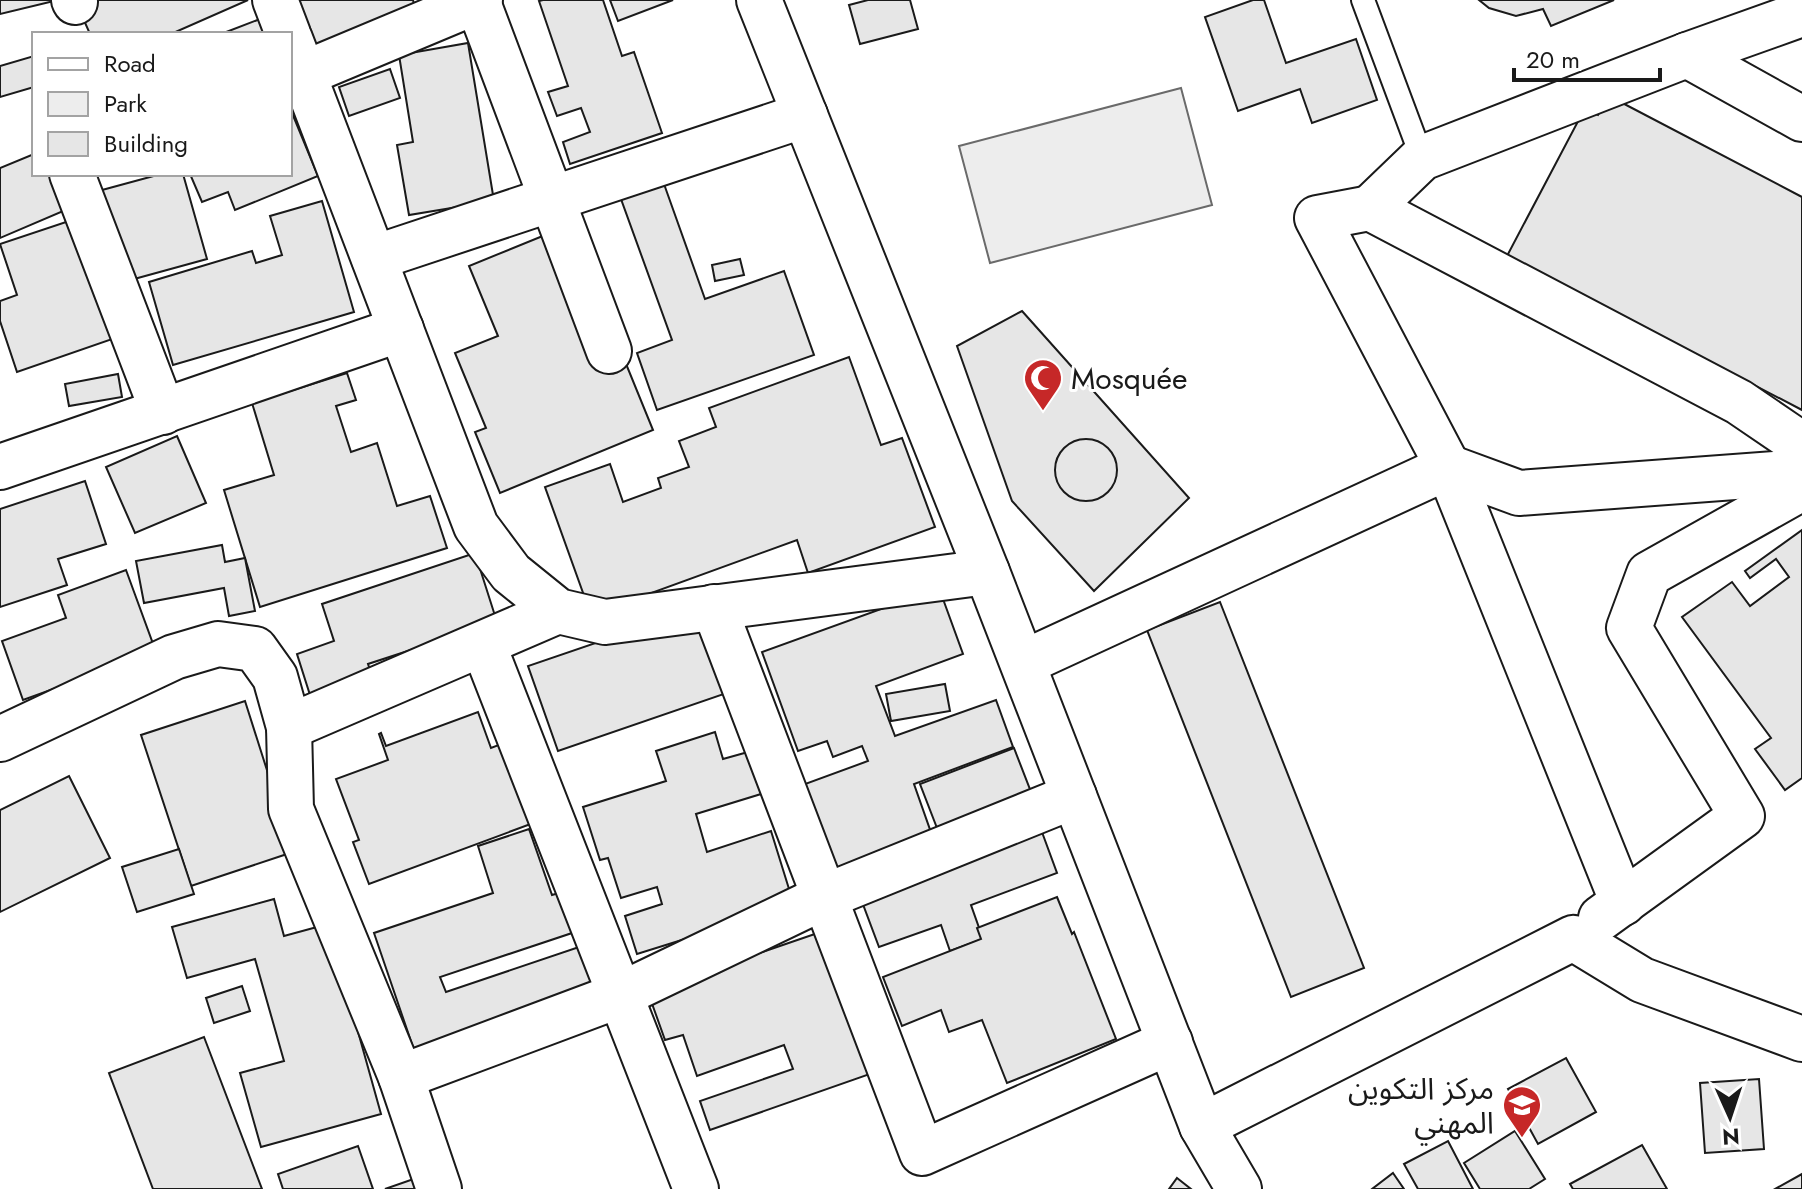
<svg xmlns="http://www.w3.org/2000/svg" width="1802" height="1189" font-family="Jost,'Noto Sans Arabic',sans-serif">
<style>
.green{fill:#ededed;stroke:#6a6a6a;stroke-width:2}
.building{fill:#e6e6e6;stroke:#1a1a1a;stroke-width:2}
.lines{fill:none;stroke-linecap:round;stroke-linejoin:round}
.service-casing{stroke:#1a1a1a;stroke-width:26}
.minor-casing{stroke:#1a1a1a;stroke-width:48}
.primary-casing{stroke:#1a1a1a;stroke-width:48}
.service{stroke:#fff;stroke-width:22}
.minor{stroke:#fff;stroke-width:44}
.primary{stroke:#fff;stroke-width:44}
.labels{text-anchor:middle;dominant-baseline:central;stroke-width:6;stroke-linejoin:round;paint-order:stroke}
.poi-label{font-size:30px;fill:#1a1a1a;stroke:#fff;text-anchor:start}
</style>
<rect width="100%" height="100%" fill="#fff"/>
<polygon class="green" points="1181,88 1212,205 990,263 959,146"/>
<g class="building">
<polygon points="0,0 58,0 0,14"/>
<polygon points="75,0 248,0 171,34 90,34"/>
<polygon points="291,0 413,0 414,4 313,50"/>
<polygon points="543,0 603,0 622,56 634,52 662,133 570,164 563,142 590,132 581,108 557,116 548,92 568,86 539,1"/>
<polygon points="610,0 673,0 618,21"/>
<polygon points="868,0 910,0 918,29 860,44 849,5"/>
<polygon points="1253,0 1264,0 1286,63 1356,39 1377,100 1312,123 1300,89 1238,111 1205,17"/>
<polygon points="1479,0 1614,0 1551,26 1543,9 1516,16 1489,8"/>
<polygon points="260,19 266,34 221,34"/>
<polygon points="468,43 494,201 409,215 397,145 413,142 399,55"/>
<polygon points="34,56 34,87 0,97 0,66"/>
<polygon points="390,69 400,98 349,116 339,87"/>
<polygon points="1609,96 1802,197 1802,410 1507,256 1585,108 1598,115"/>
<polygon points="290,108 318,176 235,210 228,192 202,202 190,174 290,174"/>
<polygon points="34,154 34,174 53,174 68,209 0,238 0,168"/>
<polygon points="161,174 183,174 207,259 116,284 91,193"/>
<polygon points="664,184 705,299 784,271 814,355 657,410 637,353 672,340 621,199"/>
<polygon points="322,201 354,312 173,365 149,282 252,251 256,263 282,255 270,216"/>
<polygon points="84,216 124,335 17,372 0,321 0,301 17,295 0,244"/>
<polygon points="550,233 600,300 653,430 500,493 475,432 486,428 455,353 498,336 469,266"/>
<polygon points="740,259 744,275 715,281 712,265"/>
<polygon points="1022,311 1189,498 1094,591 1012,501 957,346"/>
<polygon points="849,357 881,445 902,438 935,527 808,573 797,540 591,615 545,487 610,464 623,502 661,488 658,478 689,467 679,441 716,427 709,408"/>
<polygon points="347,373 356,400 336,406 351,452 377,443 397,506 430,496 447,548 260,607 224,490 274,475 252,403"/>
<polygon points="118,374 122,397 69,406 65,384"/>
<polygon points="177,436 206,503 135,533 106,467"/>
<circle cx="1086" cy="470" r="31"/>
<polygon points="85,481 106,544 58,559 67,585 0,607 0,509"/>
<polygon points="1802,530 1802,778 1785,790 1755,749 1771,738 1682,617 1732,582 1750,606 1789,577 1776,559 1750,578 1745,571"/>
<polygon points="222,545 225,562 245,558 255,611 229,616 224,588 144,603 136,561"/>
<polygon points="475,553 497,622 368,664 372,676 310,695 297,654 334,641 322,604"/>
<polygon points="126,570 156,652 23,700 2,641 66,618 58,595"/>
<polygon points="939,588 963,654 876,686 895,736 996,700 1013,747 914,784 934,841 838,876 805,784 868,761 862,746 833,757 827,741 798,751 762,652"/>
<polygon points="1220,602 1364,968 1291,997 1147,630"/>
<polygon points="695,609 724,694 558,751 528,666"/>
<polygon points="945,684 950,711 891,721 886,694"/>
<polygon points="245,701 293,852 191,886 141,735"/>
<polygon points="478,712 491,748 520,737 555,815 369,884 353,842 359,840 336,779 388,760 379,734 381,733 386,746"/>
<polygon points="715,732 723,759 748,752 761,794 696,814 707,852 771,831 794,905 637,954 625,916 662,904 657,887 621,898 608,858 600,860 583,807 666,781 656,751"/>
<polygon points="1014,748 1031,792 937,828 920,784"/>
<polygon points="69,776 110,858 0,912 0,810"/>
<polygon points="1039,824 1057,873 971,905 983,939 950,951 941,925 879,947 858,891"/>
<polygon points="529,829 552,895 559,893 572,933 440,977 446,992 579,947 595,993 415,1053 374,933 493,893 478,846"/>
<polygon points="179,849 194,894 137,912 122,867"/>
<polygon points="1057,897 1072,934 1074,932 1116,1039 1007,1083 982,1020 949,1032 941,1010 902,1026 883,977 981,939 977,928"/>
<polygon points="274,899 284,936 328,924 381,1114 261,1147 240,1073 284,1061 255,959 187,978 172,927"/>
<polygon points="841,925 890,1067 710,1130 700,1101 793,1069 784,1045 697,1076 683,1035 665,1040 645,984 710,970"/>
<polygon points="242,986 250,1011 214,1023 206,998"/>
<polygon points="204,1037 262,1189 153,1189 109,1073"/>
<polygon points="1566,1058 1596,1112 1538,1144 1508,1089"/>
<polygon points="1759,1079 1764,1149 1705,1153 1700,1083"/>
<polygon points="1515,1131 1545,1179 1529,1189 1480,1189 1464,1163"/>
<polygon points="1448,1141 1473,1189 1418,1189 1404,1164"/>
<polygon points="1642,1145 1667,1189 1573,1189 1570,1184"/>
<polygon points="358,1146 373,1189 283,1189 278,1174"/>
<polygon points="1393,1173 1404,1189 1372,1189"/>
<polygon points="1802,1174 1802,1189 1775,1189"/>
<polygon points="425,1175 430,1189 385,1189"/>
<polygon points="1177,1178 1191,1189 1169,1189"/>
</g>
<g class="lines">
<g class="service-casing">
<polyline id="service" points="1363,0 1422,158"/>
</g>
<g class="minor-casing">
<g id="minor">
<polyline points="74,0 75,2"/>
<polyline points="275,0 288,34"/>
<polyline points="477,0 609,351"/>
<polyline points="1802,14 1687,55 1422,158 1370,208 1739,402 1802,445"/>
<polyline points="290,39 476,526 511,573 558,611 605,622 987,572"/>
<polyline points="1687,55 1802,119"/>
<polyline points="303,74 480,0"/>
<polyline points="72,174 163,412"/>
<polyline points="1370,208 1317,218 1448,467 1623,903"/>
<polyline points="374,258 805,115"/>
<polyline points="0,467 401,329"/>
<polyline points="714,607 922,1153 1170,1042"/>
<polyline points="483,644 696,1189"/>
<polyline points="1023,663 1448,467 1519,493 1802,472"/>
<polyline points="289,727 558,611"/>
<polyline points="0,739 174,657 218,644 255,649 275,677 289,727 291,809 401,1077 439,1189"/>
<polyline points="1601,918 1742,816 1629,628 1649,574 1802,488"/>
<polyline points="401,1077 620,995 824,897 1074,796"/>
<polyline points="1202,1126 1573,938 1642,980 1802,1039"/>
</g>
</g>
<g class="primary-casing">
<polyline id="primary" points="759,0 987,572 1202,1126 1239,1189"/>
</g>
<use href="#service" class="service"/>
<use href="#minor" class="minor"/>
<use href="#primary" class="primary"/>
</g>
<defs>
<g id="mosque-pin" transform="scale(2)"><path d="M0 17L-7.5 6A9.5 9.5 0 1 1 7.5 6Z" fill="#c62828" stroke="#fff"/><path d="M3.5-4.9A6 6 0 1 0 3.5 4.9A5 5 0 1 1 3.5-4.9Z" fill="#fff"/></g>
<g id="university-pin" transform="scale(2)"><path d="M0 17L-7.5 6A9.5 9.5 0 1 1 7.5 6Z" fill="#c62828" stroke="#fff"/><path d="M0-5L7-2L0 1L-7-2ZM-4 1L0 2.5L4 1V4Q0 6-4 4Z" fill="#fff"/></g>
</defs>
<g fill-rule="evenodd">
<use href="#mosque-pin" x="1043" y="378"/>
<use href="#university-pin" x="1522" y="1105"/>
</g>
<g class="labels">
<g class="poi-label">
<text x="1071" y="378">Mosquée</text>
<text x="1494" y="1088" text-anchor="end">مركز التكوين<tspan x="1494" dy="34">المهني</tspan></text>
</g>
</g>
<rect x="32" y="32" width="260" height="144" fill="#ffffff" stroke="#a3a3a3" stroke-width="2"/>
<rect x="48" y="58" width="40" height="12" fill="#ffffff" stroke="#a3a3a3" stroke-width="2"/>
<text x="104" y="72" font-size="24" fill="#1a1a1a">Road</text>
<rect x="48" y="92" width="40" height="24" fill="#ededed" stroke="#a3a3a3" stroke-width="2"/>
<text x="104" y="112" font-size="24" fill="#1a1a1a">Park</text>
<rect x="48" y="132" width="40" height="24" fill="#e6e6e6" stroke="#a3a3a3" stroke-width="2"/>
<text x="104" y="152" font-size="24" fill="#1a1a1a">Building</text>
<g transform="translate(1730 1117) rotate(177)" stroke="#ffffff" stroke-width="6" paint-order="stroke">
<path d="M0-6L14 30L0 20L-14 30Z" fill="#1a1a1a"/>
<text y="-12" font-size="22" font-weight="bold" text-anchor="middle" fill="#1a1a1a">N</text>
</g>
<path d="M1514 68v12h146v-12" fill="none" stroke="#1a1a1a" stroke-width="4"/>
<text x="1526" y="68" font-size="24" fill="#1a1a1a" stroke="#ffffff" stroke-width="6" paint-order="stroke">20 m</text>
</svg>
